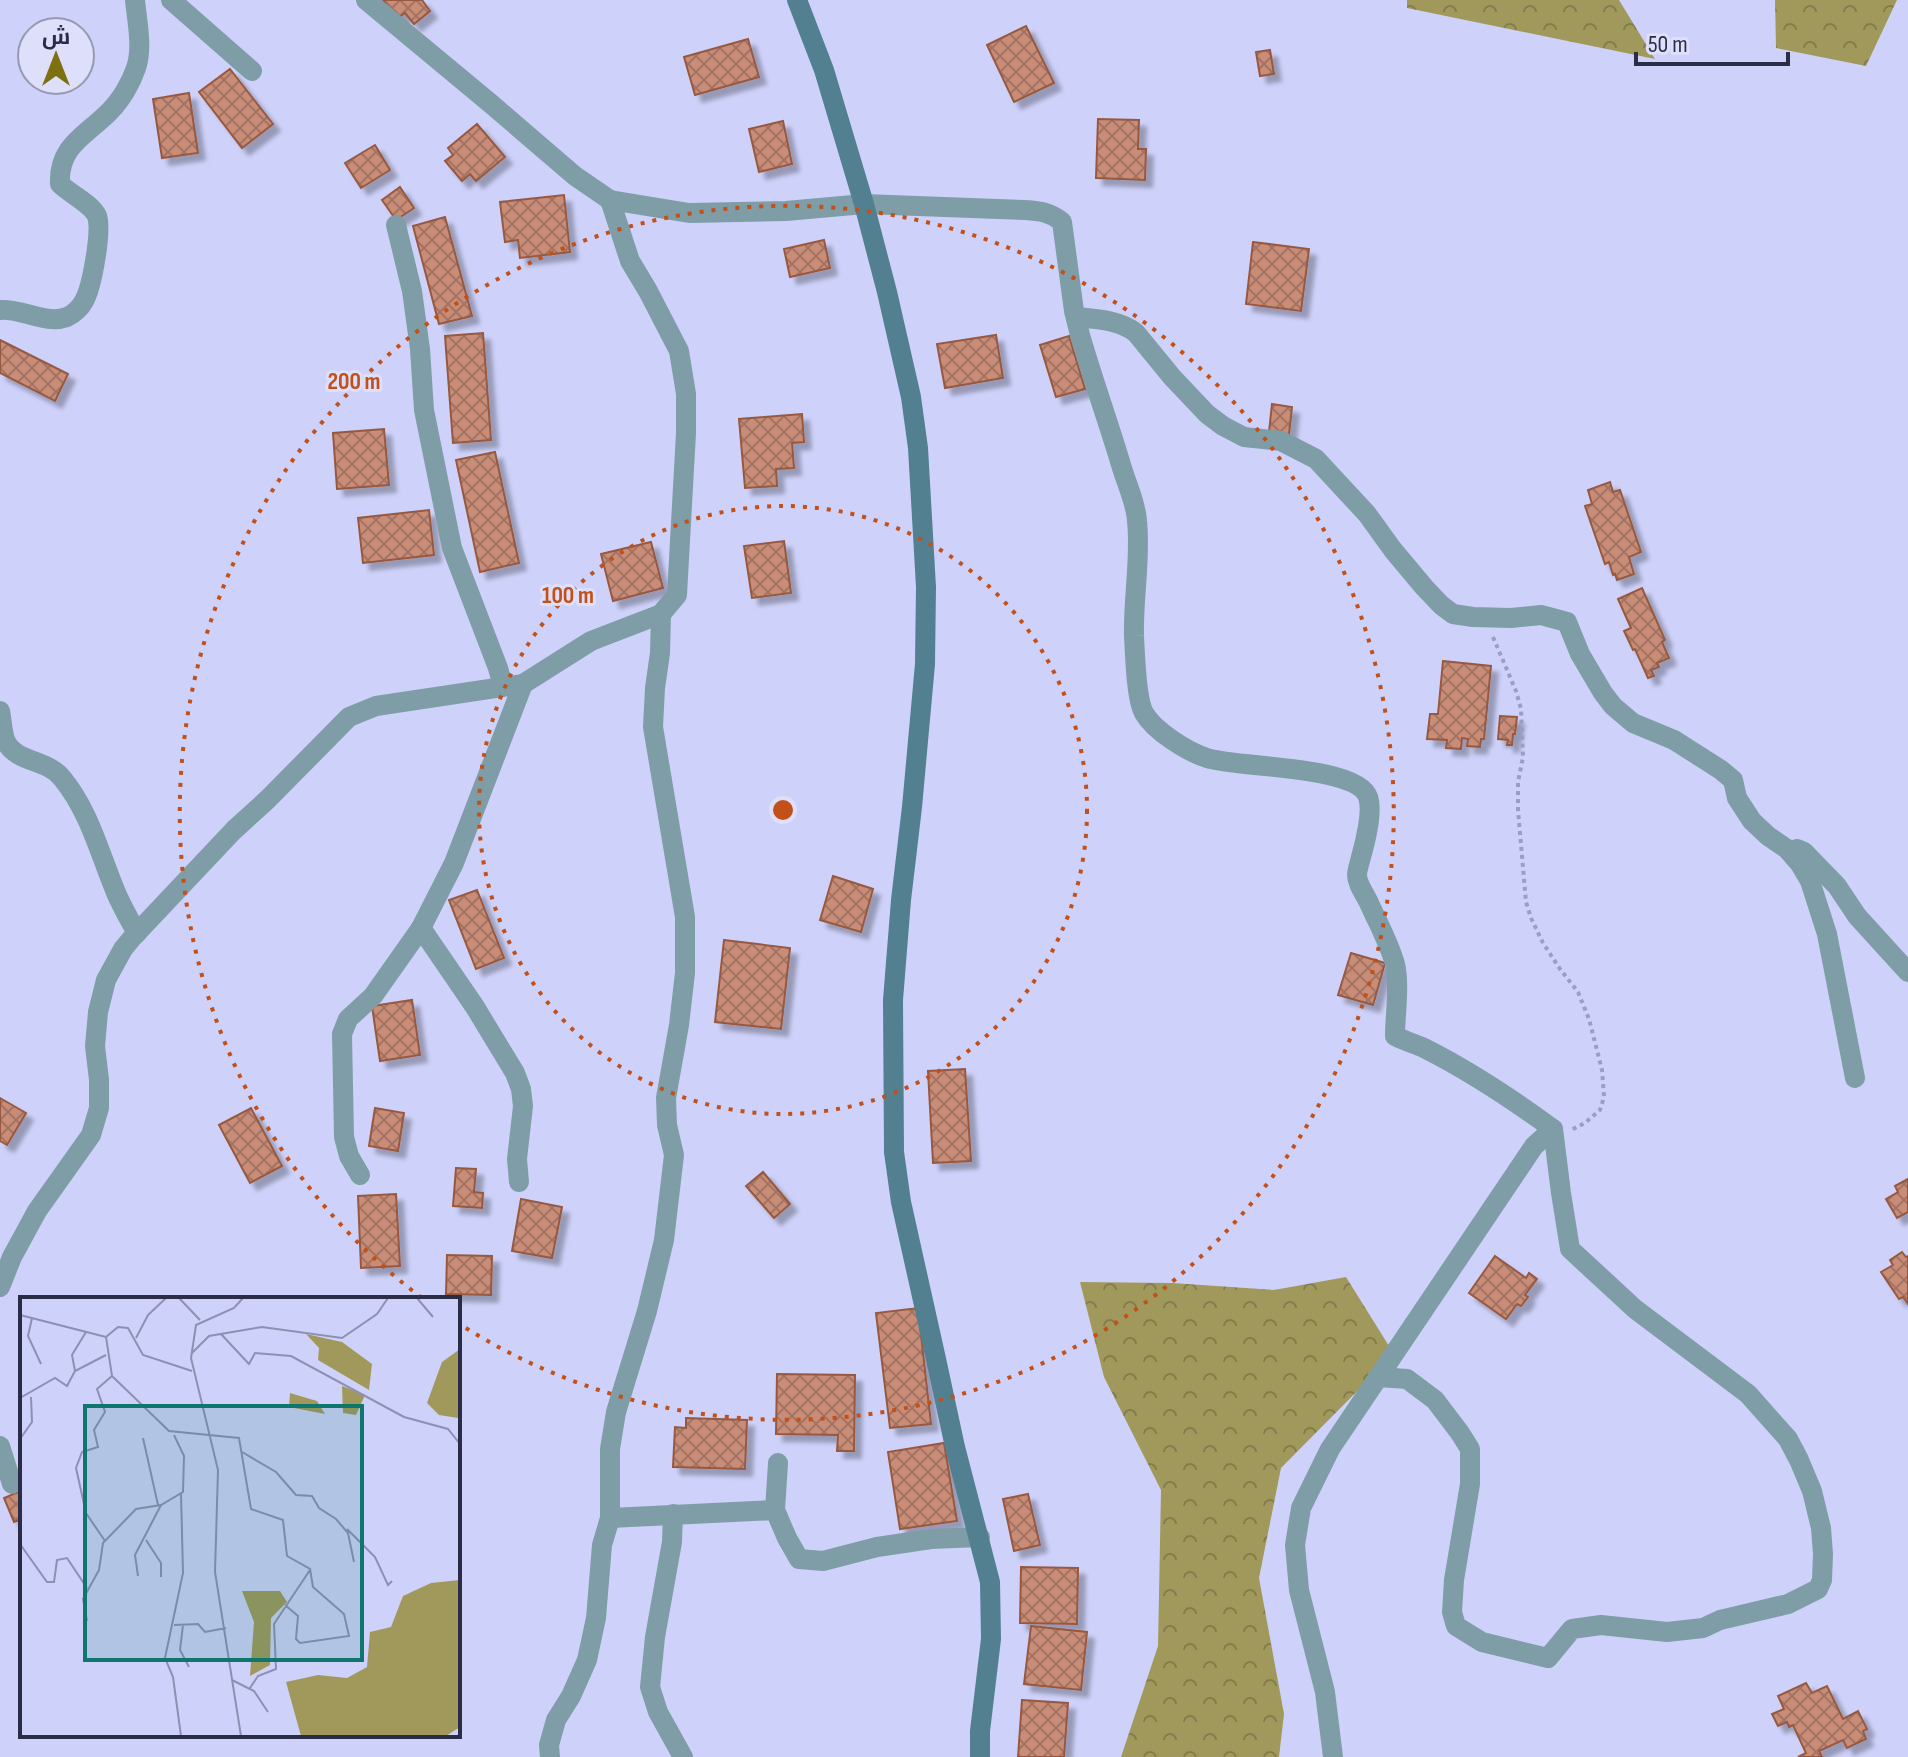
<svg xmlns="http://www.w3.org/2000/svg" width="1908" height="1757" font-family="'Sofia Sans Condensed',Cairo,sans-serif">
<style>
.forest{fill:url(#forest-crowns)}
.building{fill:url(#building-cross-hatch);stroke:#985941;stroke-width:2;filter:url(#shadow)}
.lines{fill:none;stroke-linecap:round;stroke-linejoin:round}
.path{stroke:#9b9ec2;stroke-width:4;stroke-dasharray:4 4;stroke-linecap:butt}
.street{stroke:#7f9da7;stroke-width:20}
.secondary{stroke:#528090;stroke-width:20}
.ring{fill:none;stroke:#c25018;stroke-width:4;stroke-dasharray:4 8}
.inset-road{fill:none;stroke:#8d90b2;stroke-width:2}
.view{fill:#0f766e;fill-opacity:0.15;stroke:#0f766e;stroke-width:4}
.inset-edge{fill:none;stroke:#2b2c46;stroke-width:4}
.centre{fill:#c25018;stroke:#dee0fb;stroke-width:4}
.ring-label{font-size:24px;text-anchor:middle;font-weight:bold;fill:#c25018;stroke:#dee0fb;stroke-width:6;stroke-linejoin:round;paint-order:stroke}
</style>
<defs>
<pattern id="forest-crowns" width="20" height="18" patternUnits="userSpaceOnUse" patternTransform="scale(2)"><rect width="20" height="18" fill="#a1995c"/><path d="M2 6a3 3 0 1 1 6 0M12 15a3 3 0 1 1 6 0" fill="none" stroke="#837d4e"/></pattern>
<pattern id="building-cross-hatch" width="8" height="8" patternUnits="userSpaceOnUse" patternTransform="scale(2)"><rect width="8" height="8" fill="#c98c76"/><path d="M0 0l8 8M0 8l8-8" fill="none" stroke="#a37363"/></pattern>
<filter id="shadow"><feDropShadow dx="7" dy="7" stdDeviation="2" flood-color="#0004"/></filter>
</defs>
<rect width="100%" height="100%" fill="#ced2fa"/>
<g class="forest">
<polygon points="1407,0 1619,0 1655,59 1407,8"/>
<polygon points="1775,0 1897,0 1866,66 1776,48"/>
<polygon points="1346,1277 1394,1354 1281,1468 1259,1578 1284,1714 1279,1757 1121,1757 1158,1646 1161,1490 1104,1377 1080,1282 1172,1283 1274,1290"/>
</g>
<g class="building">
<polygon points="383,0 422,0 430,11 414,24 405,13 397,19"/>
<polygon points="1026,26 1054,83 1014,102 987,45"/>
<polygon points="748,39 759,77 695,95 684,57"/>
<polygon points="1270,50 1274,74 1260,76 1256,52"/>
<polygon points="230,69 273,124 242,148 199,92"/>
<polygon points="189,93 198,153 162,158 153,99"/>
<polygon points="1098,119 1139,120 1138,149 1146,149 1145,180 1096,178"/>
<polygon points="783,121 792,164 759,172 749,129"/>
<polygon points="477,124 505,157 476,181 470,174 462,181 445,161 453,155 448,148"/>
<polygon points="375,145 390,170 361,188 345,163"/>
<polygon points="400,187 414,208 396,220 382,200"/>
<polygon points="564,195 570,252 520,258 518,240 505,242 500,202"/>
<polygon points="445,217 472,316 439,324 413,226"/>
<polygon points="824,240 830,268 790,277 784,249"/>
<polygon points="1253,242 1309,249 1301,311 1246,304"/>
<polygon points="483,333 491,440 453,443 445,336"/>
<polygon points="996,335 1003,378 945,388 937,344"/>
<polygon points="1069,336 1085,389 1056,397 1040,345"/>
<polygon points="0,340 68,374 55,401 0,373"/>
<polygon points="1272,404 1292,407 1289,434 1269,432"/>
<polygon points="802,414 804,442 792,443 794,468 776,469 777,486 745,488 739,419"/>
<polygon points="384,429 389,485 337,489 333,433"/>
<polygon points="495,452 519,563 480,572 456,460"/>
<polygon points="1610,482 1613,492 1620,490 1641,552 1629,557 1634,574 1617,580 1615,574 1613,575 1609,562 1605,564 1585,506 1592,504 1588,490"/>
<polygon points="429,510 434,555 363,563 358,518"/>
<polygon points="784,541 791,593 752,598 744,546"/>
<polygon points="651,542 663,588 613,601 601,554"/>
<polygon points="1642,588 1665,640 1662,642 1669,658 1657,663 1659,667 1651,670 1654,676 1648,678 1635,649 1633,650 1624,631 1631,628 1618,599"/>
<polygon points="1443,661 1491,666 1484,739 1481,739 1480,747 1467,746 1468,739 1462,738 1461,749 1446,748 1447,740 1427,739 1430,714 1438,714"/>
<polygon points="1500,716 1517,717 1515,734 1513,734 1512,745 1507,745 1508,740 1498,739"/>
<polygon points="833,876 873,889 861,932 820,920"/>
<polygon points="477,890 504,958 476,969 449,900"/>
<polygon points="724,940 790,948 781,1029 715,1022"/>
<polygon points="1351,953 1385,963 1373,1005 1338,995"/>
<polygon points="412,1000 420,1055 380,1061 372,1006"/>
<polygon points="965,1069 971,1161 933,1163 928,1071"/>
<polygon points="0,1098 26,1113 7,1145 0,1141"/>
<polygon points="251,1108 282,1166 250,1183 219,1125"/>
<polygon points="375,1108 404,1113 398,1151 369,1146"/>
<polygon points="456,1168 476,1169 474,1192 483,1193 482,1208 453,1206"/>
<polygon points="763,1172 790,1204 774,1218 746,1186"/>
<polygon points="1908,1179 1908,1212 1897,1218 1886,1199 1898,1192 1895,1186"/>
<polygon points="396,1194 400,1266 361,1268 358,1196"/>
<polygon points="521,1199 562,1207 552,1258 512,1251"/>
<polygon points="1902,1252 1906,1257 1908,1256 1908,1304 1903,1297 1899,1299 1881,1272 1893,1265 1890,1260"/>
<polygon points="447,1255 492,1256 491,1295 446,1294"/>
<polygon points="1495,1256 1526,1278 1529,1273 1537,1279 1525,1295 1528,1297 1521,1306 1517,1304 1506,1319 1469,1293"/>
<polygon points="918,1308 931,1424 890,1428 876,1313"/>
<polygon points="777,1374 855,1375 854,1451 837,1451 838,1435 776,1434"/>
<polygon points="686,1418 747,1420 745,1469 673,1467 675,1427 686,1428"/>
<polygon points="944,1443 957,1521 900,1529 888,1452"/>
<polygon points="18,1492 22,1503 22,1519 14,1522 4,1498"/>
<polygon points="1028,1494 1040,1545 1014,1551 1003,1499"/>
<polygon points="1021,1567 1078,1568 1077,1624 1020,1623"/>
<polygon points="1031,1626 1087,1632 1081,1690 1024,1684"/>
<polygon points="1806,1683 1812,1693 1827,1686 1843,1719 1858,1711 1867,1729 1863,1731 1866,1739 1847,1748 1843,1740 1819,1751 1822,1757 1798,1757 1806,1753 1793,1725 1789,1727 1787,1722 1778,1726 1772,1714 1784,1709 1778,1696"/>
<polygon points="1022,1700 1068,1703 1064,1757 1018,1757"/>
</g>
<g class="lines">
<polyline class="path" points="1493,637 1516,691 1521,709 1523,757 1518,782 1518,810 1526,902 1531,918 1543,943 1560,969 1578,992 1589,1019 1602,1070 1604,1097 1600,1110 1585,1123 1571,1130"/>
<g class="street">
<polyline points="171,0 252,71"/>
<path d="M366 0 490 103 575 176 610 200 689 213 786 211 864 204 1025 210C1040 211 1050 212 1062 222L1074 311 1080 335C1093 380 1109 424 1122 468 1127 485 1136 503 1137 521 1141 559 1133 597 1134 636 1135 653 1136 699 1144 713 1154 731 1188 752 1207 758 1237 768 1357 765 1368 797 1373 811 1365 843 1361 857 1360 862 1357 870 1357 875 1357 884 1365 894 1369 903 1378 923 1389 943 1395 964 1400 985 1395 1015 1395 1036 1405 1041 1415 1044 1424 1048 1470 1071 1512 1099 1553 1129L1561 1193 1570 1249 1635 1309 1748 1394 1788 1439 1799 1460 1812 1491 1821 1528 1823 1554 1822 1580 1818 1589 1788 1604 1720 1620 1703 1628 1667 1632 1601 1625 1572 1629 1548 1658 1482 1642 1456 1626 1452 1612 1454 1580 1470 1484V1449L1460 1433 1435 1400 1407 1379 1378 1377"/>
<polyline points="396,225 412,291 420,349 424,410 452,548 498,668 503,686"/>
<path d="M0 310C22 308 45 325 67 317 74 314 81 307 84 301 92 287 102 231 97 216 92 204 70 194 60 184 58 145 87 135 110 111 121 100 131 83 136 68 143 48 137 21 135 0"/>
<path d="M1076 317C1096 319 1120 320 1136 333L1172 377 1207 414 1223 426 1244 437 1281 441 1316 459 1367 514 1393 550 1424 587 1441 605 1453 614 1473 617 1511 618 1541 615 1567 622 1580 654 1603 693 1613 706 1633 723 1674 740 1721 770 1733 780 1737 798 1752 821 1768 836 1787 849 1800 864 1810 881 1827 934 1855 1078"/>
<path d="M0 711C2 720 2 733 6 742 17 763 47 759 62 778 90 812 100 855 117 895 123 908 130 921 137 933"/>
<polyline points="1797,849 1804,852 1837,886 1857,916 1908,972"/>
<polyline points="421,928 475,1007 515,1073 521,1089 523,1106 517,1159 519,1182"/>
<polyline points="360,1175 349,1156 344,1137 342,1034 348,1019 373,996 421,928 454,863 523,684"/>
<polyline points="0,1287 12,1257 37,1211 91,1135 99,1108 99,1080 95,1046 98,1012 106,980 123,949 132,938 234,830 268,799 349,717 376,706 523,684 591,641 661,614 677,595 686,433 686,394 679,351 648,291 630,261 610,200"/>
<polyline points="0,1446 12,1484"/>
<polyline points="778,1463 775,1510 787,1538 799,1559 823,1561 877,1547 931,1539 980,1537"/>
<polyline points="673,1514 672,1542 655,1637 650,1687 658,1712 683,1757"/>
<polyline points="610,1518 775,1510"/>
<polyline points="550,1757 549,1745 556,1720 571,1696 587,1660 596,1618 602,1545 610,1518 610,1449 616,1412 647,1311 664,1240 674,1155 667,1125 666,1098 679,1025 685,973 685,917 653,727 655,688 660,653 661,614"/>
<polyline points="1333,1757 1325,1692 1299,1590 1295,1545 1301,1508 1330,1449 1534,1146 1553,1129"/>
</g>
<polyline class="secondary" points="797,0 824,70 864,204 887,292 911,397 918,448 926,587 925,664 912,807 901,900 893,1000 894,1152 901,1202 936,1359 955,1447 990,1582 991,1639 980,1731 980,1757"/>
</g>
<g class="ring">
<circle cx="783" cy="810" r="304"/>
<path d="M422 1298A607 607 0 1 1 461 1325"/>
</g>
<g transform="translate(20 1297)">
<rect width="440" height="440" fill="#ced2fa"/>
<path d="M286 37 322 45 352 67 349 93 298 63 299 51ZM440 52V120L438 121 419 118 407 106 422 65ZM322 89 345 98 336 118 323 116ZM270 96 297 104 305 117 269 110ZM440 283V430L426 439H281L266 385 298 378 327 381 347 370 350 335 371 330 383 299 411 286ZM222 294H260L267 305 251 321 250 368 230 379 234 325Z" fill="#a1995c"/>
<path class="inset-road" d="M159 1 180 23M397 1 413 20M0 18 86 40M12 21 8 39 21 67M201 37 229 67 235 56 271 59 384 120 428 132 440 147M116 41 128 18 146 1M172 56 189 39 242 30 322 41 357 17 368 1M55 74 52 58 66 35M172 74 123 58 108 31 98 30 86 40 92 79 149 134 219 141 231 212 263 223 267 259 290 272 293 290 324 317 329 339 280 346 276 342 278 319 265 308M0 101 35 81 47 89 55 74 86 58M123 141 138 208M0 142 12 125 11 100M222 155 256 175 276 198 292 199 299 211 316 222 328 236 334 265M327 232 355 260 368 288 372 284M126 243 141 266V280M85 244 66 216 56 171 62 155 78 150 74 133 85 115 77 92 92 79M0 247 27 285H34L37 263 47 261 67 291M118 279 115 258 141 208M67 324 63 302 79 273 83 246 116 212 141 208 163 195 164 159 154 138M154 328 178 327 185 335 206 331M163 328 160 353 169 370M212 383 234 394 248 415M230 391 238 379 256 372 254 327 290 273M161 439 153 380 145 361 163 276 161 197M221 439 195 275 198 173 171 61 176 28 214 11 223 1"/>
<path class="view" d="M65 109H342V363H65Z"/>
<rect width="440" height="440" class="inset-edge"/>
</g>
<circle cx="783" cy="810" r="12" class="centre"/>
<g class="ring-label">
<text x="354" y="389">200 m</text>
<text x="568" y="603">100 m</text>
</g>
<g transform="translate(56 56)"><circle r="38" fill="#dee0fb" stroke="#9698b3" stroke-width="2"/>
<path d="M0-6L14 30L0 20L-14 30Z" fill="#7d7010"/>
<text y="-12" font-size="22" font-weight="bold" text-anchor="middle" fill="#2b2c46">ش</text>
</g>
<path d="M1636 52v12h152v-12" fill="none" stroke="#2b2c46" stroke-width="4"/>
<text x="1648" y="52" font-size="24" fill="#2b2c46" stroke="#dee0fb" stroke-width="6" paint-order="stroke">50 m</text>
</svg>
